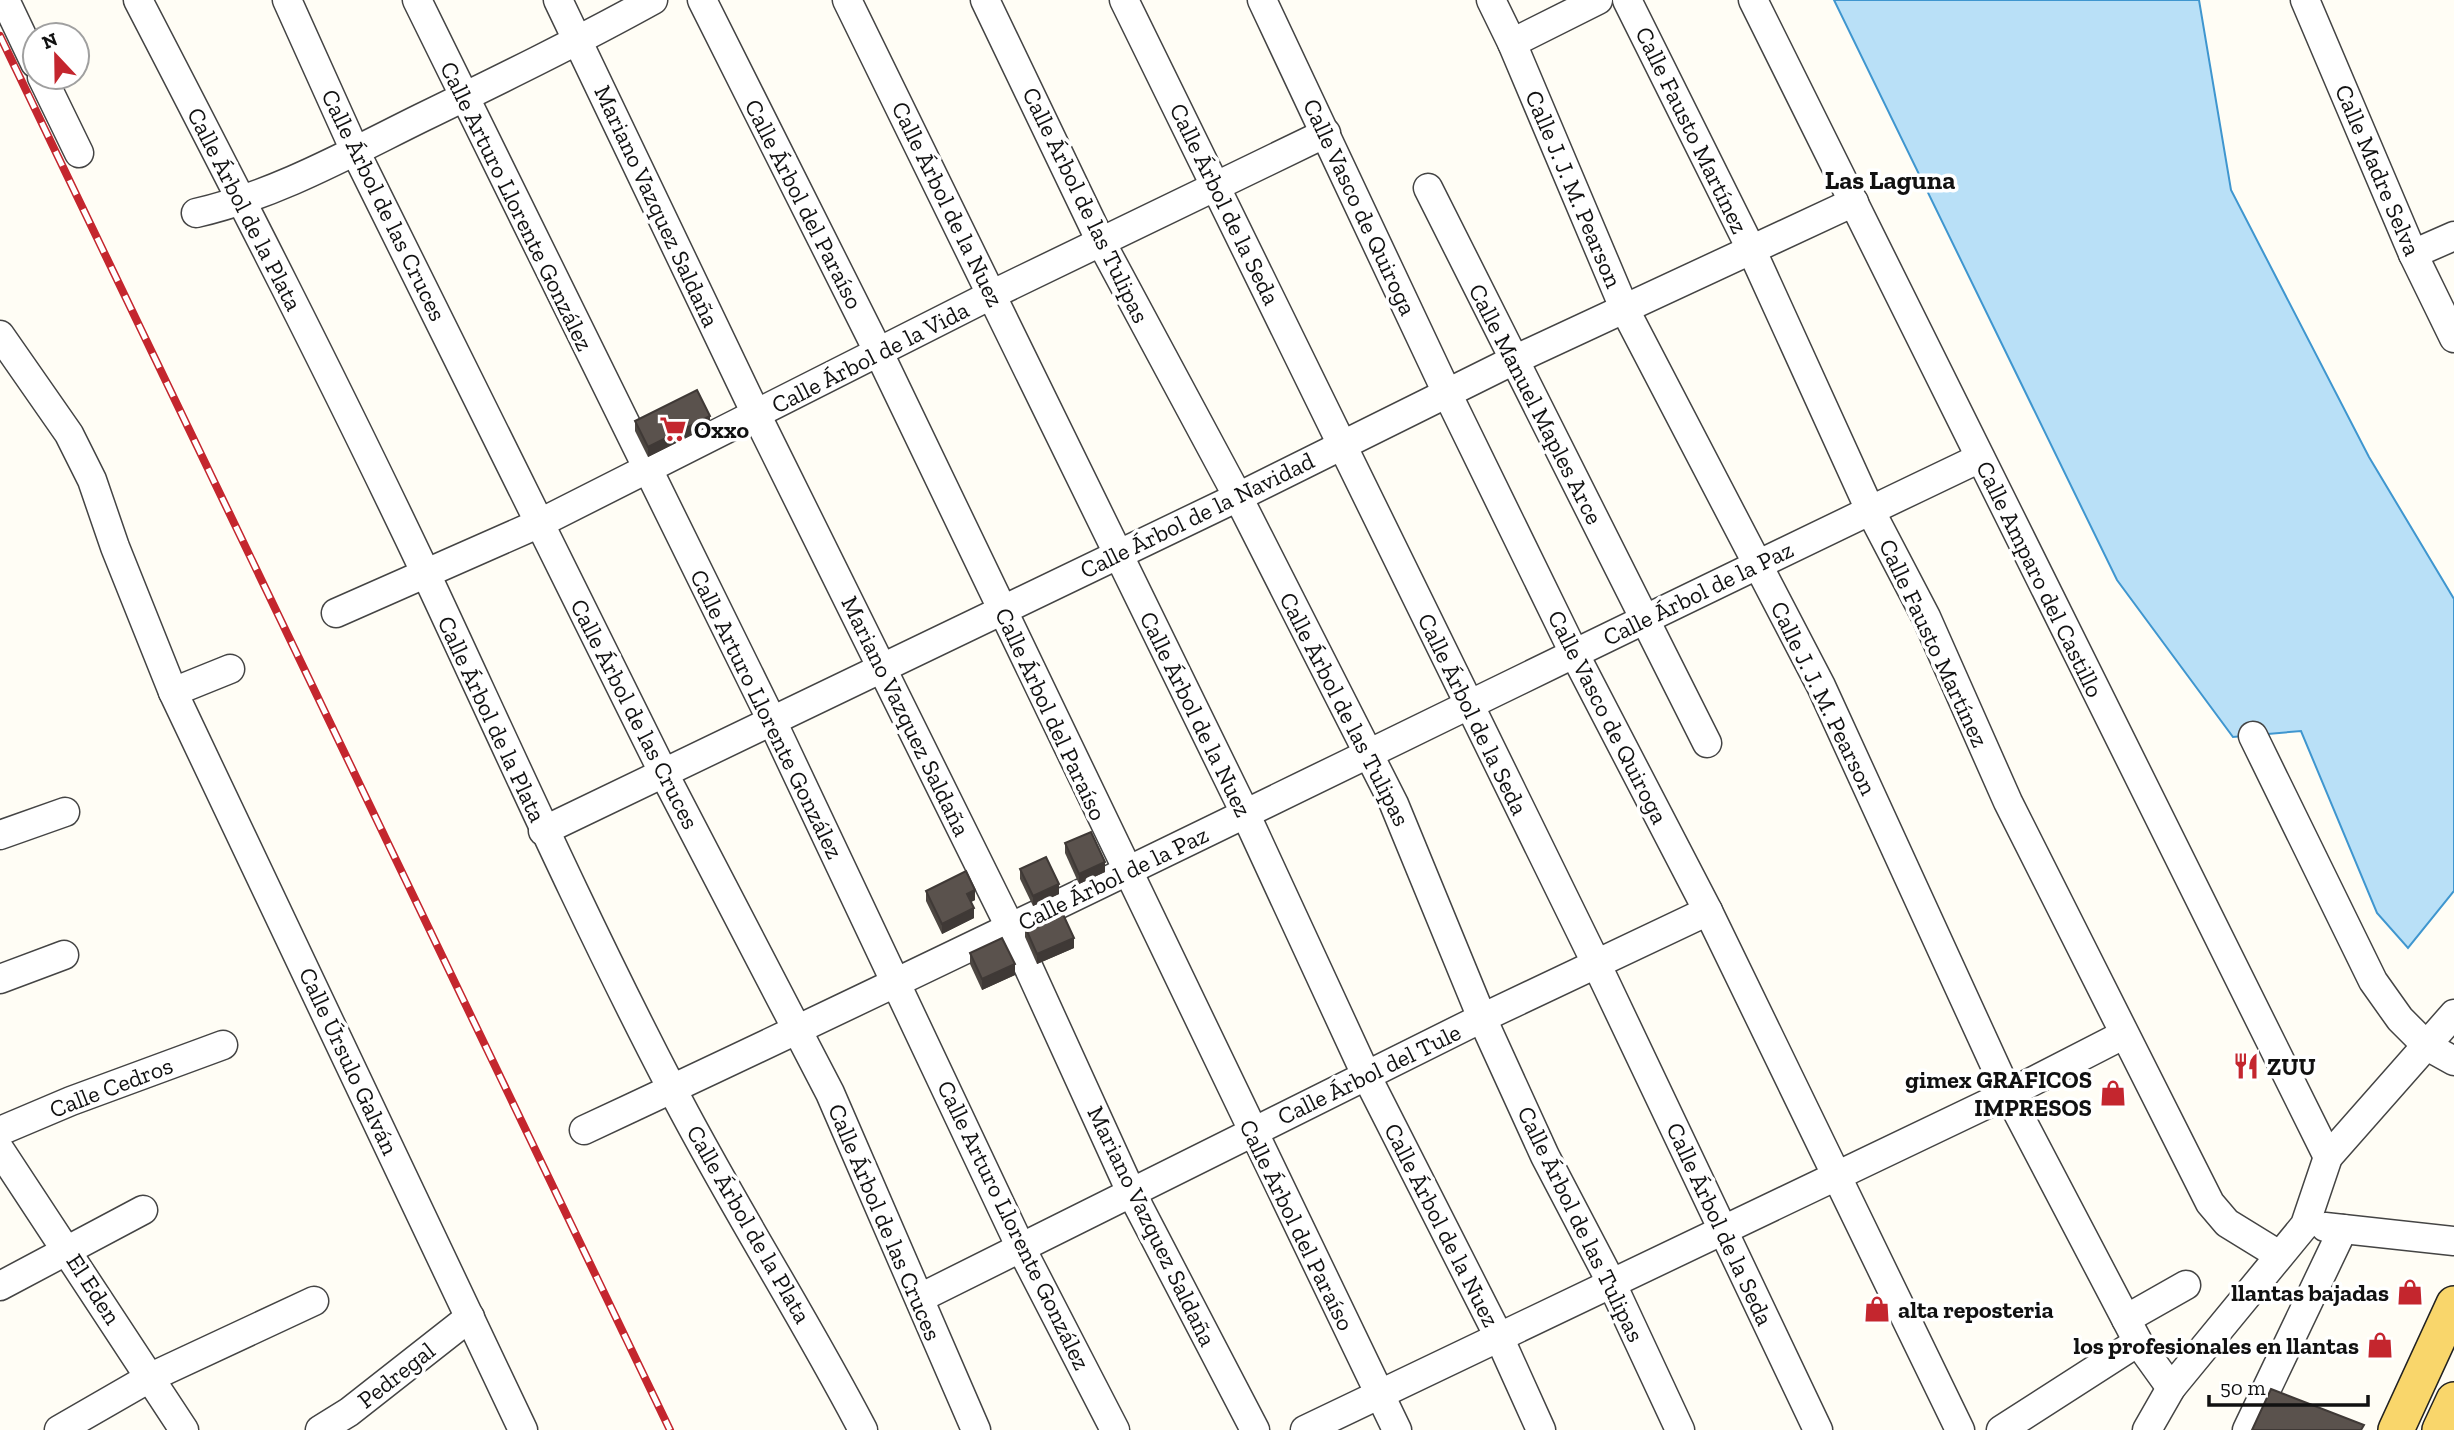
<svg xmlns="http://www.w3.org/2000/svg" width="2454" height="1430" font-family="'Zilla Slab',serif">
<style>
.water{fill:#b9e0f7;stroke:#3f96cf;stroke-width:2}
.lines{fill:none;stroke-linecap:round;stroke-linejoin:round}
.minor-casing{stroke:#444;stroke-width:31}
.major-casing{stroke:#222;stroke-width:38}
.minor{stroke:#fff;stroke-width:28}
.major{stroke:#f9d66b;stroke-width:35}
.rail-casing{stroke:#c4262e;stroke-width:8}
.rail{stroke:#fff;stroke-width:5;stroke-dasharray:16;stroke-linecap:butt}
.wall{fill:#4d4742}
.shaded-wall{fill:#3f3936}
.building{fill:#5a524d;stroke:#3f3936;stroke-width:2}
.labels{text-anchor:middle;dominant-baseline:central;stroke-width:7;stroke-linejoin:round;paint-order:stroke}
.street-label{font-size:24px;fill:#111;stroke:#fff}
.poi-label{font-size:24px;font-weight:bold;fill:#111;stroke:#fff;text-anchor:start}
.neighbourhood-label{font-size:26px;font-weight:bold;fill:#111;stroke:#fff}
</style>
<rect width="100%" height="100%" fill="#fffdf5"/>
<polygon class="water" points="1834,0 2199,0 2231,190 2369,457 2454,599 2454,891 2408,948 2377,913 2301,731 2233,737 2117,580"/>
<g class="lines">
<g class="minor-casing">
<g id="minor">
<polyline points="5,0 35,63"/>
<path d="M138 0C237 191 335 382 427 576 507 747 583 918 670 1085 730 1202 802 1313 863 1430"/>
<polyline points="287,0 355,151 663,772 830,1093 976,1430"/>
<polyline points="417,0 772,721 1020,1246 1115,1430"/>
<polyline points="558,0 757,416 1011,929 1131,1192 1255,1430"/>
<polyline points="702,0 879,353 1397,1430"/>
<polyline points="847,0 1245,813 1367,1077 1499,1337 1541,1430"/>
<polyline points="985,0 1101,242 1238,497 1394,804 1482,1018 1545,1156 1611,1282 1680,1430"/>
<polyline points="1124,0 1596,963 1818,1430"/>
<polyline points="1262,0 1447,393 1574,653 1708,911 1960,1430"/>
<polyline points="1491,0 1512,43 1624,308 1821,686 2008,1094 2138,1342 2171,1388"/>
<polyline points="1627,0 1752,251 1870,510 1926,617 2008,802 2210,1203 2227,1223 2279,1255"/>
<polyline points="1753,0 2328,1157"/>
<polyline points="2305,0 2413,254 2454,338"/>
<polyline points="1512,43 1598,0"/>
<polyline points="42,77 79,153"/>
<polyline points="1428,188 1707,743"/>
<path d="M196 213C275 195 348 154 421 118 499 80 577 42 653 0"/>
<polyline points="2413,254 2454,236"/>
<polyline points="0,335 69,434 92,480 115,547 173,692 523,1430"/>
<polyline points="336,613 540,523 993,294 1326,133"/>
<polyline points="173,692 230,669"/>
<polyline points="2253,736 2373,981 2400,1019 2427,1046 2454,1061"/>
<polyline points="543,831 1238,497 1514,360 1854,202"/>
<polyline points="0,835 65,812"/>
<polyline points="0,979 64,955"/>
<path d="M584 1130C1052 912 1514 680 1980 458"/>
<polyline points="0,1131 71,1101 223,1045"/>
<polyline points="0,1150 184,1430"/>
<polyline points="2325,1227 2454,1241"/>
<polyline points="0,1286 143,1210"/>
<polyline points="920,1298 1482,1018 1708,911"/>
<polyline points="2126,1319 2186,1285"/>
<polyline points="59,1430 151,1377 314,1301"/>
<polyline points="320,1430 349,1412 470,1317"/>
<polyline points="1305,1430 2008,1094 2123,1035"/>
<polyline points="2001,1430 2138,1342"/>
<polyline points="2147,1430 2171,1388 2305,1225 2328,1157 2454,1014"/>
<polyline points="2247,1430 2343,1229"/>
</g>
</g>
<g class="major-casing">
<g id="major">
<polyline points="2396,1430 2454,1304"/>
<polyline points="2440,1430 2454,1400"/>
</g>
</g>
<use href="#minor" class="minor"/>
<use href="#major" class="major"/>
<g class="rail-casing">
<polyline id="rail" points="0,36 670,1430"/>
</g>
<use href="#rail" class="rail"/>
</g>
<g class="wall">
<polygon points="635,421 710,426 648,457 635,431"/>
<polygon points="1065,843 1105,872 1079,884 1065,853"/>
<polygon points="1020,869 1059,894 1033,906 1020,879"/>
<polygon points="926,891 975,900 971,902 974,918 942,934 926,901"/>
<polygon points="1025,927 1074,948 1037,964 1025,937"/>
<polygon points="970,953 1015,975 982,990 970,964"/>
</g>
<g class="shaded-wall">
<polygon points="710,416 710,426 648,457 648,447"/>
<polygon points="1105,862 1105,872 1079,884 1079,874"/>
<polygon points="1059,884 1059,894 1033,906 1033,896"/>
<polygon points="975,890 975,900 967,904 967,894"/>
<polygon points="974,908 974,918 942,934 942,924"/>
<polygon points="1074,938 1074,948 1037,964 1037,954"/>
<polygon points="1015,964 1015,975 982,990 982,979"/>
</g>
<g class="building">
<polygon points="697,390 710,416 648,447 635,421"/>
<polygon points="1091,832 1105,862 1079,874 1065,843"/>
<polygon points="1046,857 1059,884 1033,896 1020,869"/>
<polygon points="966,871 975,890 967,894 974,908 942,924 926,891"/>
<polygon points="1061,910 1074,938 1037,954 1025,927"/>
<polygon points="1002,938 1015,964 982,979 970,953"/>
<polygon points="2271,1389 2364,1425 2361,1430 2252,1430"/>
</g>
<defs>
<g id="supermarket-bare" transform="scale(2.1)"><path d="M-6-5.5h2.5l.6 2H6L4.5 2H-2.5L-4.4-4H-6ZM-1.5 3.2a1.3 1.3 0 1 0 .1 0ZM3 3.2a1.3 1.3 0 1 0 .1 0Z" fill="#c4262e" stroke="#fff" stroke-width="2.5" paint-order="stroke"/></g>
<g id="restaurant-bare" transform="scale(2.1)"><path d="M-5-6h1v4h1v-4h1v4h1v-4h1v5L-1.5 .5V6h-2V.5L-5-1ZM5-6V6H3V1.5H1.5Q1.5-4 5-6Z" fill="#c4262e" stroke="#fff" stroke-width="2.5" paint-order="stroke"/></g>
<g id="shop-bare" transform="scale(2.1)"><path d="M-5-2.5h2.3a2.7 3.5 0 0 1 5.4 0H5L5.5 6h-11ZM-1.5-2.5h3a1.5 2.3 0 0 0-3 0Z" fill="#c4262e" stroke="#fff" stroke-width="2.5" paint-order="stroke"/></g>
</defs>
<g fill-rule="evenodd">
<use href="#supermarket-bare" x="673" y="429"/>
<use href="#restaurant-bare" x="2246" y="1066"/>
<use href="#shop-bare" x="2113" y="1093"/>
<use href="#shop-bare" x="2410" y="1292"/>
<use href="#shop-bare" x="1877" y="1309"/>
<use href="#shop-bare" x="2380" y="1345"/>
</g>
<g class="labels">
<g class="street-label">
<text transform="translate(1692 130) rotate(64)">Calle Fausto Martínez</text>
<text transform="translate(2378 170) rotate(67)">Calle Madre Selva</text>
<text transform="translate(1574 189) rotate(67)">Calle J. J. M. Pearson</text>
<text transform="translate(804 204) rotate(63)">Calle Árbol del Paraíso</text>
<text transform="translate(948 204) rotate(64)">Calle Árbol de la Nuez</text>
<text transform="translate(1225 204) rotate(64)">Calle Árbol de la Seda</text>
<text transform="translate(384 205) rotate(64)">Calle Árbol de las Cruces</text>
<text transform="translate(1086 205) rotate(64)">Calle Árbol de las Tulipas</text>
<text transform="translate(517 206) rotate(64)">Calle Arturo Llorente González</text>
<text transform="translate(657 206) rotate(65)">Mariano Vazquez Saldaña</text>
<text transform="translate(1360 207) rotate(65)">Calle Vasco de Quiroga</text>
<text transform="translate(245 209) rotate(63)">Calle Árbol de la Plata</text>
<text transform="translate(870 357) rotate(-27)">Calle Árbol de la Vida</text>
<text transform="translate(1536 404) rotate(63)">Calle Manuel Maples Arce</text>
<text transform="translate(1197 515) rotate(-26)">Calle Árbol de la Navidad</text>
<text transform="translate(2040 579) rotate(64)">Calle Amparo del Castillo</text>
<text transform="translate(1698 593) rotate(-26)">Calle Árbol de la Paz</text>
<text transform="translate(1934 643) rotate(65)">Calle Fausto Martínez</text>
<text transform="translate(1824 698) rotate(64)">Calle J. J. M. Pearson</text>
<text transform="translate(1345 709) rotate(63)">Calle Árbol de las Tulipas</text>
<text transform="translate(635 714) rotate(63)">Calle Árbol de las Cruces</text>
<text transform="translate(767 714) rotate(64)">Calle Arturo Llorente González</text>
<text transform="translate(1051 714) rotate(65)">Calle Árbol del Paraíso</text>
<text transform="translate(1196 714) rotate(64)">Calle Árbol de la Nuez</text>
<text transform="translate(1473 714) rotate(64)">Calle Árbol de la Seda</text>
<text transform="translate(906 716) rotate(64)">Mariano Vazquez Saldaña</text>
<text transform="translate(1608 717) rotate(63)">Calle Vasco de Quiroga</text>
<text transform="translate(492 719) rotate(65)">Calle Árbol de la Plata</text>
<text transform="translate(1113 878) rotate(-26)">Calle Árbol de la Paz</text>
<text transform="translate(349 1061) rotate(65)">Calle Úrsulo Galván</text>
<text transform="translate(1369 1074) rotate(-26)">Calle Árbol del Tule</text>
<text transform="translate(111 1087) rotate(-21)">Calle Cedros</text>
<text transform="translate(885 1222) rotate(67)">Calle Árbol de las Cruces</text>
<text transform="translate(749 1224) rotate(60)">Calle Árbol de la Plata</text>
<text transform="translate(1581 1224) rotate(64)">Calle Árbol de las Tulipas</text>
<text transform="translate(1720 1224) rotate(65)">Calle Árbol de la Seda</text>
<text transform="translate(1014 1225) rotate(64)">Calle Arturo Llorente González</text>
<text transform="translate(1297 1225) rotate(64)">Calle Árbol del Paraíso</text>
<text transform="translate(1442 1225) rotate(63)">Calle Árbol de la Nuez</text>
<text transform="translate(1152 1226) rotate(64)">Mariano Vazquez Saldaña</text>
<text transform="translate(94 1289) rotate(57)">El Eden</text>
<text transform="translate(396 1375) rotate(-38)">Pedregal</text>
</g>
<g class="poi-label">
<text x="694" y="429">Oxxo</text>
<text x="2267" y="1066">ZUU</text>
<text x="2092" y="1079" text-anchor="end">gimex GRAFICOS<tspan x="2092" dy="28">IMPRESOS</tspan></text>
<text x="2389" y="1292" text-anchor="end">llantas bajadas</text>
<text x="1898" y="1309">alta reposteria</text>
<text x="2359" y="1345" text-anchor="end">los profesionales en llantas</text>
</g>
<g class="neighbourhood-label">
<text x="1890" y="180">Las Laguna</text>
</g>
</g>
<g transform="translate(56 56) rotate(338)"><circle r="33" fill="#ffffff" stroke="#a0a0a0" stroke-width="2"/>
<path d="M0-5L12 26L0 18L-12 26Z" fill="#c4262e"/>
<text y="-10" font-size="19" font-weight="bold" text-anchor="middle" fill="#111111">N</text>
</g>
<path d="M2209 1395v10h159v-10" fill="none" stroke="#111111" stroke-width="3.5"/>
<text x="2220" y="1395" font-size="21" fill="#111111" stroke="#ffffff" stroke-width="5" paint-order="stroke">50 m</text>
</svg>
